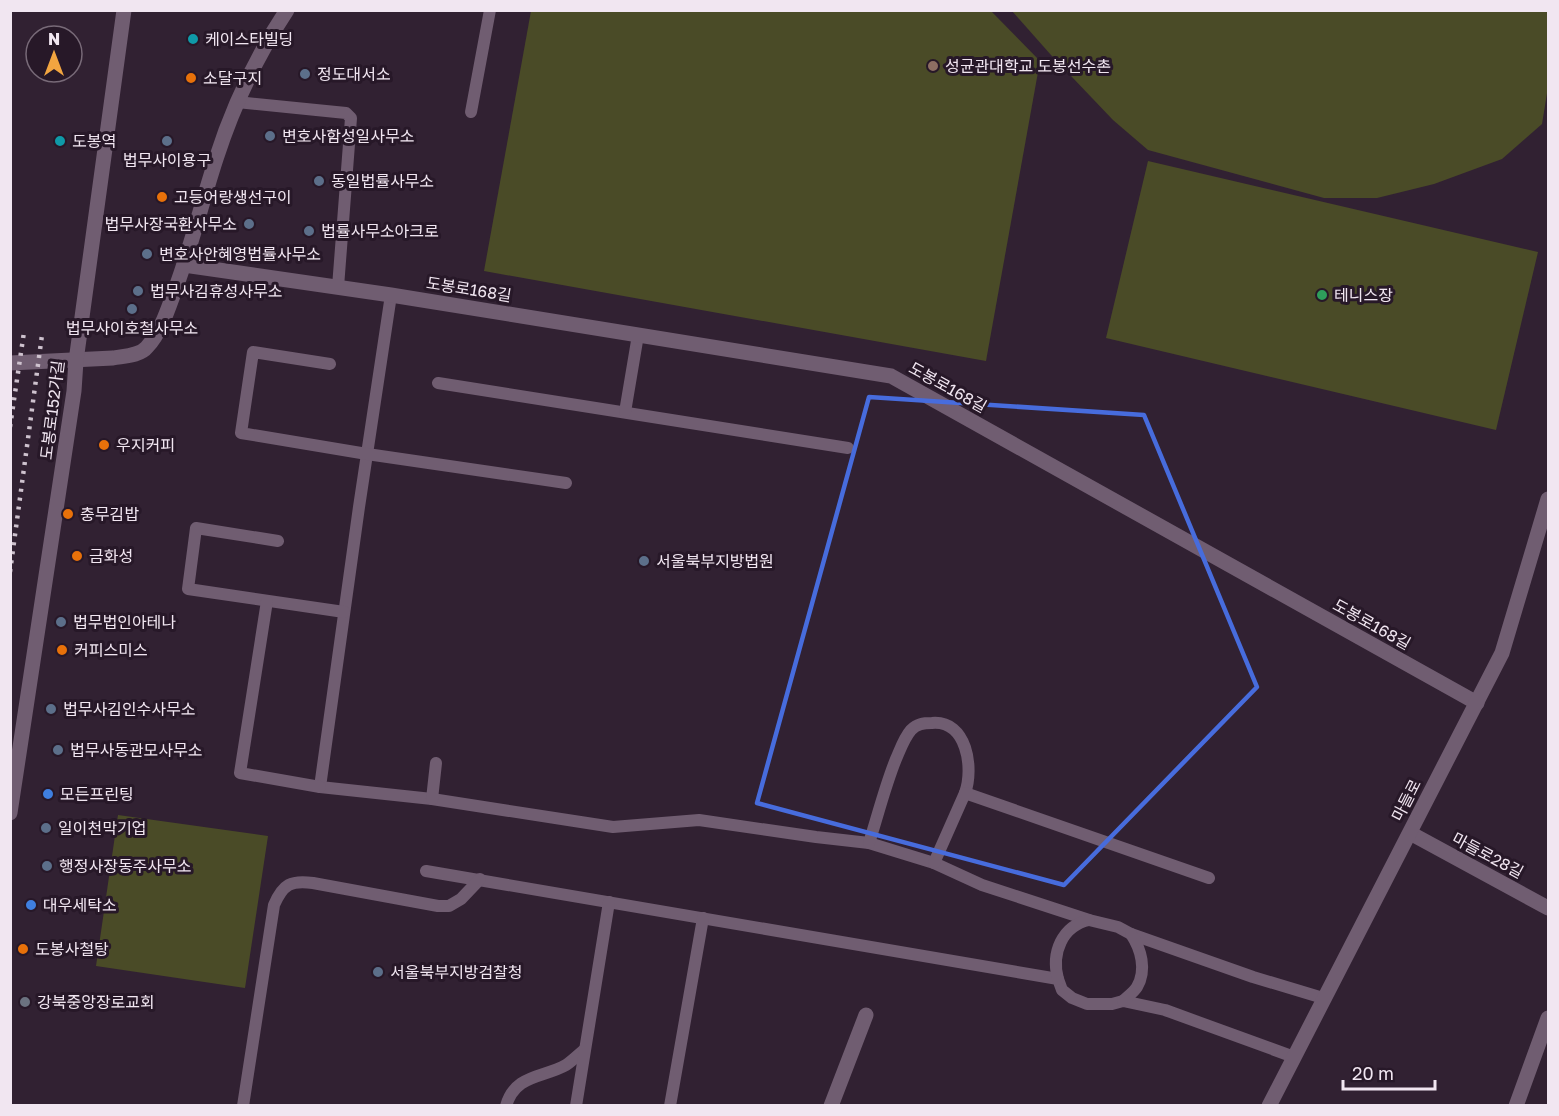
<svg xmlns="http://www.w3.org/2000/svg" width="1559" height="1116" font-family="'Golos Text','Noto Sans KR',sans-serif">
<style>
.green{fill:#4a4b27}
.lines{fill:none;stroke-linecap:round;stroke-linejoin:round}
.service{stroke:#705d71;stroke-width:12}
.minor{stroke:#705d71;stroke-width:15}
.tertiary{stroke:#705d71;stroke-width:15}
.rail{stroke:#cec2ce;stroke-width:4.5;stroke-dasharray:3 6;stroke-linecap:butt}
.marked{fill:none;stroke:#476cdd;stroke-width:4.5;stroke-linejoin:round}
.culture-dot{fill:#0f9aa8;stroke:#271828;stroke-width:2}
.education-dot{fill:#8d6e63;stroke:#271828;stroke-width:2}
.service-dot{fill:#5c6f8a;stroke:#271828;stroke-width:2}
.food-dot{fill:#e8710a;stroke:#271828;stroke-width:2}
.leisure-dot{fill:#2e9e5b;stroke:#271828;stroke-width:2}
.shop-dot{fill:#3f7fe0;stroke:#271828;stroke-width:2}
.worship-dot{fill:#6b7280;stroke:#271828;stroke-width:2}
.labels{text-anchor:middle;dominant-baseline:central;stroke-width:6;stroke-linejoin:round;paint-order:stroke}
.poi-label{font-size:16px;fill:#f1e6f1;stroke:#271828;text-anchor:start}
.street-label{font-size:16px;fill:#f1e6f1;stroke:#271828}
</style>
<rect width="100%" height="100%" fill="#312132"/>
<g class="green">
<polygon points="531,11 991,11 1040,61 986,361 484,271"/>
<polygon points="1012,11 1548,11 1548,87 1542,124 1502,159 1434,184 1377,198 1324,198 1148,150 1113,120 1051,55"/>
<polygon points="1148,161 1538,252 1496,430 1106,338"/>
<polygon points="118,815 268,836 245,988 96,966"/>
</g>
<g class="lines">
<g class="service">
<polyline points="237,102 346,113 351,118 338,287"/>
<polyline points="471,112 490,10"/>
<polyline points="391,295 359,507 320,787 432,799 613,827 699,820 816,837 869,843 934,863 982,885 1089,920 1118,927 1131,934 1253,977 1323,998"/>
<polyline points="330,364 253,352 241,433 367,454 566,483"/>
<polyline points="438,383 848,448"/>
<polyline points="625,412 638,335"/>
<polyline points="278,541 196,528 188,589 344,612"/>
<polyline points="267,601 240,773 320,787"/>
<polyline points="432,799 436,763"/>
<path d="M869 843C878 815 885 786 896 759 900 750 904 738 911 730 917 724 923 723 932 723 967 720 974 768 965 793"/>
<polyline points="934,863 965,793 1209,878"/>
<polyline points="426,871 1058,979 1062,990 1072,998 1087,1004 1112,1004 1123,1001 1165,1010 1294,1057"/>
<path d="M1058 979C1051 953 1062 926 1089 920"/>
<path d="M1123 1001C1127 997 1134 992 1137 987 1147 970 1141 949 1131 934"/>
<path d="M243 1106 274 905C283 884 291 880 313 883L438 906H449L461 899 480 879"/>
<path d="M506 1106C515 1074 543 1078 566 1065 572 1061 578 1055 584 1050"/>
<polyline points="576,1106 609,902"/>
<polyline points="670,1106 703,918"/>
</g>
<g class="minor">
<polyline points="184,265 391,295 891,376 1477,703"/>
<path d="M10 363 113 358C123 356 140 356 147 347 161 332 168 309 175 290 191 247 202 202 216 159 233 106 256 57 287 10"/>
<polyline points="10,813 74,391 76,361 124,10"/>
<polyline points="1410,833 1548,908"/>
<polyline points="831,1106 866,1015"/>
<polyline points="1516,1106 1548,1018"/>
</g>
<polyline class="tertiary" points="1269,1106 1502,653 1548,499"/>
<g class="rail">
<polyline points="10,427 24,332"/>
<polyline points="10,572 42,335"/>
</g>
</g>
<path class="marked" d="M869 397 1144 415 1257 687 1064 885 757 803Z"/>
<g class="culture-dot">
<circle cx="193" cy="39" r="6"/>
<circle cx="60" cy="141" r="6"/>
</g>
<circle class="education-dot" cx="933" cy="66" r="6"/>
<g class="service-dot">
<circle cx="305" cy="74" r="6"/>
<circle cx="270" cy="136" r="6"/>
<circle cx="167" cy="141" r="6"/>
<circle cx="319" cy="181" r="6"/>
<circle cx="249" cy="224" r="6"/>
<circle cx="309" cy="231" r="6"/>
<circle cx="147" cy="254" r="6"/>
<circle cx="138" cy="291" r="6"/>
<circle cx="132" cy="309" r="6"/>
<circle cx="644" cy="561" r="6"/>
<circle cx="61" cy="622" r="6"/>
<circle cx="51" cy="709" r="6"/>
<circle cx="58" cy="750" r="6"/>
<circle cx="46" cy="828" r="6"/>
<circle cx="47" cy="866" r="6"/>
<circle cx="378" cy="972" r="6"/>
</g>
<g class="food-dot">
<circle cx="191" cy="78" r="6"/>
<circle cx="162" cy="197" r="6"/>
<circle cx="104" cy="445" r="6"/>
<circle cx="68" cy="514" r="6"/>
<circle cx="77" cy="556" r="6"/>
<circle cx="62" cy="650" r="6"/>
<circle cx="23" cy="949" r="6"/>
</g>
<circle class="leisure-dot" cx="1322" cy="295" r="6"/>
<g class="shop-dot">
<circle cx="48" cy="794" r="6"/>
<circle cx="31" cy="905" r="6"/>
</g>
<circle class="worship-dot" cx="25" cy="1002" r="6"/>
<g class="labels">
<g class="poi-label">
<text x="205" y="39">케이스타빌딩</text>
<text x="945" y="66">성균관대학교 도봉선수촌</text>
<text x="317" y="74">정도대서소</text>
<text x="203" y="78">소달구지</text>
<text x="282" y="136">변호사함성일사무소</text>
<text x="72" y="141">도봉역</text>
<text x="167" y="160" text-anchor="middle">법무사이용구</text>
<text x="331" y="181">동일법률사무소</text>
<text x="174" y="197">고등어랑생선구이</text>
<text x="237" y="224" text-anchor="end">법무사장국환사무소</text>
<text x="321" y="231">법률사무소아크로</text>
<text x="159" y="254">변호사안혜영법률사무소</text>
<text x="150" y="291">법무사김휴성사무소</text>
<text x="1334" y="295">테니스장</text>
<text x="132" y="328" text-anchor="middle">법무사이호철사무소</text>
<text x="116" y="445">우지커피</text>
<text x="80" y="514">충무김밥</text>
<text x="89" y="556">금화성</text>
<text x="656" y="561">서울북부지방법원</text>
<text x="73" y="622">법무법인아테나</text>
<text x="74" y="650">커피스미스</text>
<text x="63" y="709">법무사김인수사무소</text>
<text x="70" y="750">법무사동관모사무소</text>
<text x="60" y="794">모든프린팅</text>
<text x="58" y="828">일이천막기업</text>
<text x="59" y="866">행정사장동주사무소</text>
<text x="43" y="905">대우세탁소</text>
<text x="35" y="949">도봉사철탕</text>
<text x="390" y="972">서울북부지방검찰청</text>
<text x="37" y="1002">강북중앙장로교회</text>
</g>
<g class="street-label">
<text transform="translate(469 289) rotate(9)">도봉로168길</text>
<text transform="translate(948 387) rotate(29)">도봉로168길</text>
<text transform="translate(52 410) rotate(-83)">도봉로152가길</text>
<text transform="translate(1372 624) rotate(29)">도봉로168길</text>
<text transform="translate(1406 800) rotate(-63)">마들로</text>
<text transform="translate(1488 855) rotate(28)">마들로28길</text>
</g>
</g>
<rect width="1559" height="1116" fill="none" stroke="#f1e6f1" stroke-width="24"/>
<g transform="translate(54 54)"><circle r="28" fill="#271828" stroke="#786a78" stroke-width="1.5"/>
<path d="M0-4.5L10 22L0 15L-10 22Z" fill="#f2a540"/>
<text y="-9" font-size="16" font-weight="bold" text-anchor="middle" fill="#f1e6f1">N</text>
</g>
<path d="M1343 1080v9h92v-9" fill="none" stroke="#f1e6f1" stroke-width="3"/>
<text x="1352" y="1080" font-size="18" fill="#f1e6f1" stroke="#271828" stroke-width="4.5" paint-order="stroke">20 m</text>
</svg>
